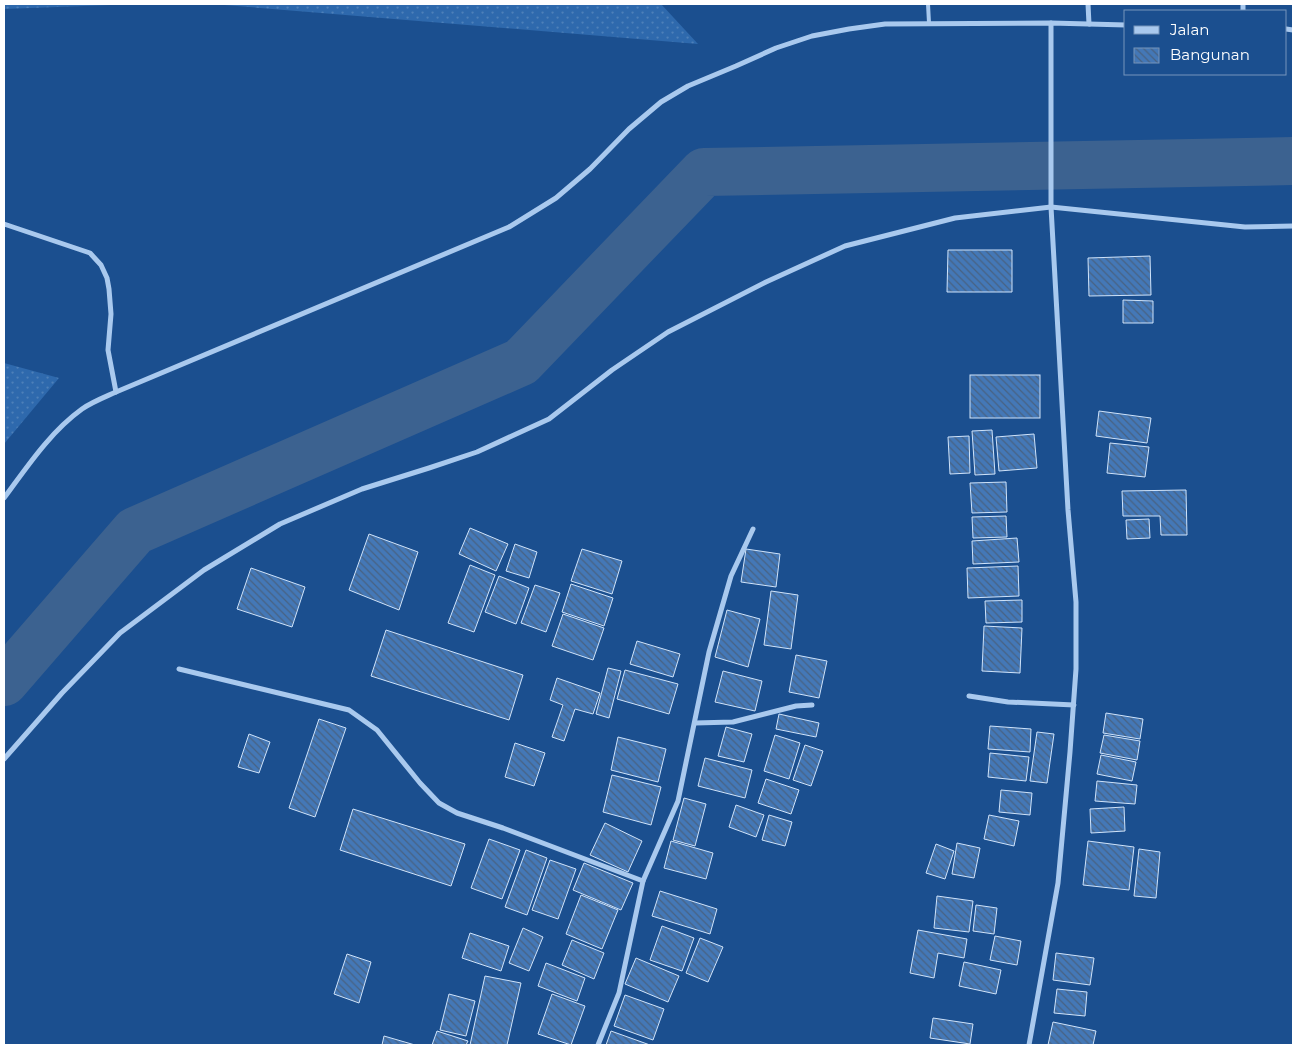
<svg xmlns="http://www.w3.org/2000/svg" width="1297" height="1049" font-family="Montserrat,sans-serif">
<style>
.grass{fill:url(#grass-dots)}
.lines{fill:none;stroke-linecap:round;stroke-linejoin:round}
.river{stroke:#3c6290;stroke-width:48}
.building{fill:url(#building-back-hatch);stroke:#cfe3fa}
.service{stroke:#a9c9ee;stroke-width:4}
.minor{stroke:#a9c9ee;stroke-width:5}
</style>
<defs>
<pattern id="grass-dots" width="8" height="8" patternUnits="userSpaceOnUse" patternTransform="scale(1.25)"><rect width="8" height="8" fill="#2e69ad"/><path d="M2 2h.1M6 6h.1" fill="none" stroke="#4d80b9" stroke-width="1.8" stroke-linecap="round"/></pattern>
<pattern id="building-back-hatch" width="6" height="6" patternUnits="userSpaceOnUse" patternTransform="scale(1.25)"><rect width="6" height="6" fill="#4478b7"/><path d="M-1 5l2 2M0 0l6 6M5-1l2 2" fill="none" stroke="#486282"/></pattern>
</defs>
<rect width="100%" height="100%" fill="#1b4f8f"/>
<g class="grass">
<polygon points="4,4 137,4 4,9"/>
<polygon points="212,4 661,4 698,44"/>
<polygon points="4,363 59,378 4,444"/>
</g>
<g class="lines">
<polyline class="river" points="4,682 135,531 521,362 704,172 1293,161"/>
</g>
<g class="building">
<polygon points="948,250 1012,250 1012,292 947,292"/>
<polygon points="1150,256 1151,295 1089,296 1088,258"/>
<polygon points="1123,300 1153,301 1153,323 1123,323"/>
<rect x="970" y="375" width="70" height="43"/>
<polygon points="1099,411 1151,418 1147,443 1096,436"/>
<polygon points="992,430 995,474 975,475 972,431"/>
<polygon points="1034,434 1037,468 999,471 996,437"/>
<polygon points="969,436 970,473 950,474 948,437"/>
<polygon points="1110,443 1149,447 1145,477 1107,473"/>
<polygon points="1006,482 1007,512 972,513 970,483"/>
<polygon points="1186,490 1187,535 1161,535 1160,516 1123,516 1122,491"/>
<polygon points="1006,516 1007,537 973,538 972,517"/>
<polygon points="1149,519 1150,538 1127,539 1126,520"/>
<polygon points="470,528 508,544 496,571 459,554"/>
<polygon points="369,534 418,552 399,610 349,590"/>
<polygon points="1017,538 1019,562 973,564 972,541"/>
<polygon points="515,544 537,552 529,578 506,571"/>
<polygon points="582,549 622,561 612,594 571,581"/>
<polygon points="746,549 780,554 776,587 741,582"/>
<polygon points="470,565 495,575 474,632 448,623"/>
<polygon points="1018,566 1019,596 968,598 967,568"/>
<polygon points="251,568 305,587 292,627 237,609"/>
<polygon points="499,576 529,588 516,624 485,612"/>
<polygon points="571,584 613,598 604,626 562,612"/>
<polygon points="535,585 560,593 546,632 521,623"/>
<polygon points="771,591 798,595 791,649 764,645"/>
<polygon points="1022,600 1022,622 986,623 985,601"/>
<polygon points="727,610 760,619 748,667 715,657"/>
<polygon points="563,614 604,628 593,660 552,646"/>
<polygon points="984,626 1022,628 1020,673 982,671"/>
<polygon points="386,630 523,675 509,720 371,676"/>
<polygon points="637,641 680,654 673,677 630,664"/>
<polygon points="796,655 827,661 819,698 789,692"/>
<polygon points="608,668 621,671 609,718 596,714"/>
<polygon points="625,670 678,684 669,714 617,699"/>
<polygon points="723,671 762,681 755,711 715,702"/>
<polygon points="557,678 600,693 593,714 575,709 564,741 552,737 563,705 550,700"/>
<polygon points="1106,713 1143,719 1140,739 1103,733"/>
<polygon points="779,714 819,723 816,737 776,729"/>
<polygon points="319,719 346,728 315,817 289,808"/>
<polygon points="990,726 1031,729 1030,752 988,749"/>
<polygon points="726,727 752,734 744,762 718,756"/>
<polygon points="1037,732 1054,734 1047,783 1030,781"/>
<polygon points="249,734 270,742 259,773 238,767"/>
<polygon points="775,735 800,743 789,779 764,771"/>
<polygon points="1104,735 1140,741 1137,760 1100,753"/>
<polygon points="618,737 666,749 658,782 611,770"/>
<polygon points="515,743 545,753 534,786 505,777"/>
<polygon points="805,745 823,751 811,786 793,780"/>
<polygon points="990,753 1029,757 1026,781 988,777"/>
<polygon points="1101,755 1136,762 1132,781 1097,774"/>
<polygon points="705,758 752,770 745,798 698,786"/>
<polygon points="612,775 661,787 651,825 603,812"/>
<polygon points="766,779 799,790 791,814 758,803"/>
<polygon points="1097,781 1137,785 1135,804 1095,801"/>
<polygon points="1001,790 1032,793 1030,815 999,812"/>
<polygon points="684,798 706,804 695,846 673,840"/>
<polygon points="736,805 764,815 756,837 729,827"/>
<polygon points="1124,807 1125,831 1091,833 1090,809"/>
<polygon points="353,809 465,844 451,886 340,850"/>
<polygon points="769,815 792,822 785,846 762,840"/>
<polygon points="989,815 1019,821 1014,846 984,839"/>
<polygon points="605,823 642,841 628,872 590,855"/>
<polygon points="489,839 520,850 502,899 471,888"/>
<polygon points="671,841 713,853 706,879 664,868"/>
<polygon points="1088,841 1134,847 1129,890 1083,885"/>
<polygon points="957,843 980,848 974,878 952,874"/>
<polygon points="936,844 954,851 945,879 926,873"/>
<polygon points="1139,849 1160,852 1156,898 1134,896"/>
<polygon points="526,850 547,858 527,915 505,907"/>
<polygon points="550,860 576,869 558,919 532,910"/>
<polygon points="584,863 633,883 621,910 573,890"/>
<polygon points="660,891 717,909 710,934 652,916"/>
<polygon points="581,895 618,910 602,949 566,934"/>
<polygon points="937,896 973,901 969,932 934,928"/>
<polygon points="976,905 997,908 994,934 973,931"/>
<polygon points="662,926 694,938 682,971 650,960"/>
<polygon points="523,928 543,937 529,971 509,963"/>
<polygon points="918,930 967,939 964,958 938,953 934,978 910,973"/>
<polygon points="470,933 509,946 501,971 462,958"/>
<polygon points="995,936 1021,941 1017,965 990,960"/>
<polygon points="700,938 723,947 708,982 686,973"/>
<polygon points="572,940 604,953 594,979 562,965"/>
<polygon points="1056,953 1094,958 1090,985 1053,980"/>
<polygon points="347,954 371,962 359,1003 334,994"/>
<polygon points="636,958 679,976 668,1002 625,984"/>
<polygon points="964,962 1001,970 996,994 959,986"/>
<polygon points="546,963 585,978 577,1001 538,986"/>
<polygon points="485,976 521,983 507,1045 470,1045"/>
<polygon points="1057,989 1087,992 1085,1016 1054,1013"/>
<polygon points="449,994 475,1001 466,1036 440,1030"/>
<polygon points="552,994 585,1006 571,1045 538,1034"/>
<polygon points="625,995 664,1009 653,1040 614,1026"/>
<polygon points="933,1018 973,1024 970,1044 930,1038"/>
<polygon points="1053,1022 1096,1031 1093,1045 1048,1045"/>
<polygon points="437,1031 468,1041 466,1045 432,1045"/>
<polygon points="611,1031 650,1045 606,1045"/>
<polygon points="384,1036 415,1045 382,1045"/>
</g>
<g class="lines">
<polyline class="service" points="928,4 929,23"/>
<g class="minor">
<polyline points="1088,4 1089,24"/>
<polyline points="1243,4 1243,11"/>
<polyline points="1286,29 1293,30"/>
<polyline points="4,224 90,253 101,265 107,278 109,289 111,314 108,350 116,392"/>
<path d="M4 498C27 467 50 432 82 409 92 402 105 397 116 392L509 227 556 198 590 169 629 129 661 102 688 86 736 66 776 48 812 36 849 29 885 24 1051 23 1126 25"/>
<polyline points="179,669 349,710 377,730 420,783 439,803 457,813 503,828 643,881"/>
<polyline points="969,696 1008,702 1074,705"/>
<polyline points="695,723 733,722 796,706 812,705"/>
<polyline points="4,759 62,693 120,633 204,570 280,524 362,489 429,468 477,452 549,419 612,370 668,332 766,282 845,246 955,218 1051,207 1245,227 1293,226"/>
<polyline points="598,1045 619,993 643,881 678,801 709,652 731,576 753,529"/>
<polyline points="1029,1045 1058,883 1070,752 1076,669 1076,602 1068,510 1051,207 1051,23"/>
</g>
</g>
<rect width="1297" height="1049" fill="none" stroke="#ffffff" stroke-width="10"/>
<rect x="1124" y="10" width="162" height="65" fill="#1b4f8f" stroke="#7695bc"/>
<rect x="1134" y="26" width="25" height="8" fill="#a9c9ee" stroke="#7695bc"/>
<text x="1170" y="35" font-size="15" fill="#ffffff">Jalan</text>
<rect x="1134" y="48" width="25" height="15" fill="url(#building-back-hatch)" stroke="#7695bc"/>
<text x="1170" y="60" font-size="15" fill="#ffffff">Bangunan</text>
</svg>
